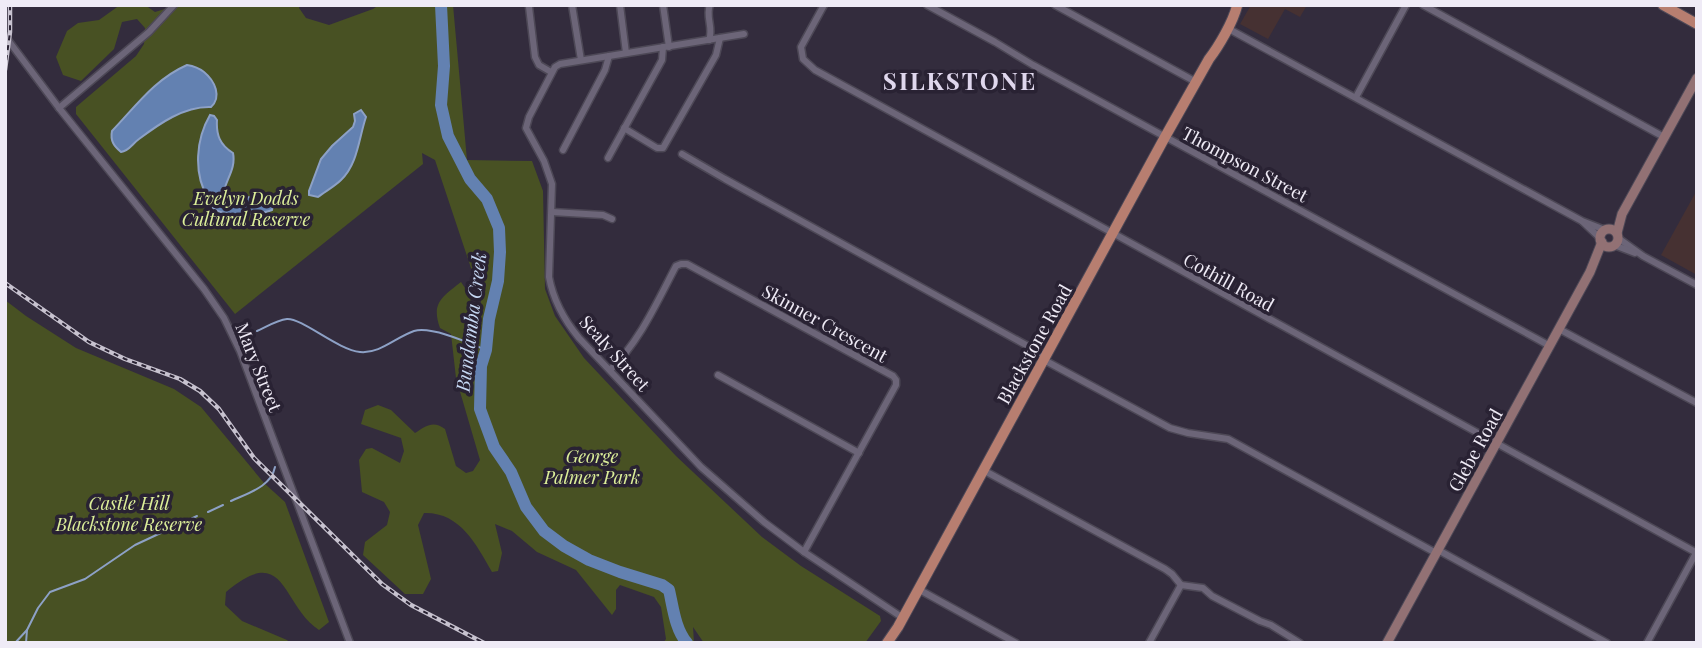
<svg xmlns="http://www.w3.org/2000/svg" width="1702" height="648" font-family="'Playfair Display',serif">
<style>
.commercial{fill:#463132}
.green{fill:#485123}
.water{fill:#6381b1;stroke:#8da1c6;stroke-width:2}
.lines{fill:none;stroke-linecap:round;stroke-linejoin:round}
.stream{stroke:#8da1c6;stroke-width:2}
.river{stroke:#6381b1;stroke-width:12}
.street-casing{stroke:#4d4856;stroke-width:9}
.secondary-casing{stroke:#4d4856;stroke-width:11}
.primary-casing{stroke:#4d4856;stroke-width:12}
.street{stroke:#6c6578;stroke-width:6}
.secondary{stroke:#927174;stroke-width:9}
.primary{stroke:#b77e70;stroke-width:10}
.rail-casing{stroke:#c7c2cf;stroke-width:4.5}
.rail{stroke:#292233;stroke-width:2;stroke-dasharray:5;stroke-linecap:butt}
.labels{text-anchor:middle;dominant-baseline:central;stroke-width:7;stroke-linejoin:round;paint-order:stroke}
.street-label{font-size:18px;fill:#efebf6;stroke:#292233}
.park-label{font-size:18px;font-style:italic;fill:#dcef99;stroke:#292233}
.water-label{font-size:19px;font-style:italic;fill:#c6d8f4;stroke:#292233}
.district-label{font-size:24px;font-weight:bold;letter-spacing:2px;fill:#dfd7ed;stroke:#292233}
</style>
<rect width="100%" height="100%" fill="#332c3d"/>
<g class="commercial">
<polygon points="1251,5 1307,5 1300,17 1285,9 1268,39 1240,24"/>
<polygon points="1697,190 1697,275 1661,255"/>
</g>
<g class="green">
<path d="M120 5H145L155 12 168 8 171 5H300L299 8 306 18 329 25 373 9 379 5H453L467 160 532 161 543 191 545 289 555 316 584 358 676 456 762 537 801 566 880 616 881 621 865 643H704L693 627 694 643H663L666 639 661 607 654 597 620 585 616 590V609L612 615 576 570 537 552 512 531 495 524 502 553 498 571 492 572C476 544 460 512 424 513L418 525 431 579 423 594H405L363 555 365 542 387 525 390 512 384 502 362 492 359 460 366 449 372 448 400 463 404 451 401 438 361 424 365 410 378 405 391 410 415 433C426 426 433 420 445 429L456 466 466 473 473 471 480 460 456 378 451 334 440 328C431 303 442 297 461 282L469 294 477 325 480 320 481 298 435 160 422 153 423 164 235 314 76 114V107L136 56 144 44 145 28 137 19 122 22 114 49 81 81 63 75 56 57 67 31 78 23 99 20Z"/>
<path d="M5 300 26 316 76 348 174 389 201 407 264 483 285 502 329 622 319 630C281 605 286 541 226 592L225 605 242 621 287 640 290 643H5Z"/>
</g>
<g class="water">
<path d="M187 65C193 66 199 68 204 72 215 81 222 97 211 107 184 106 159 124 139 139 132 144 129 151 121 152 114 146 110 141 112 131 136 106 155 79 187 65Z"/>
<path d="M361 110 366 117C359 137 358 164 341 180 335 186 326 191 318 197L309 195V191L321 159 332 146 353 127 355 121 354 114Z"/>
<path d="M210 115 214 116 217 120C216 135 220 145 233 153 236 168 227 178 224 191 241 202 260 192 273 205L272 210C263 214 254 214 245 214 235 214 221 215 213 208 211 205 210 201 208 198 193 173 196 139 210 115Z"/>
</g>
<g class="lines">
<g class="stream">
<path d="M257 331C266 327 277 320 287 319 302 318 338 350 360 352 380 354 396 337 414 331 432 326 469 343 486 350"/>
<path d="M231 501C248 493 271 487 275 467"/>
<polyline points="208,512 223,505"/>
<polyline points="15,643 27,630 38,608 50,592 85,579 135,545 197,516"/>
<polyline points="26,643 27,630"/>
</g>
<path class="river" d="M441 5 444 66 441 105 448 136 470 179 487 199 499 228 500 252 498 281 489 319 486 350 481 366 480 409 494 447 511 472 526 507 544 531 564 546 589 560 620 572 662 585 669 590C673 607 675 629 687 643"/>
<g class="street-casing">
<g id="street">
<polyline points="572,5 581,60"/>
<polyline points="620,5 626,53"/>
<polyline points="663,5 669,47"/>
<polyline points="824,5 801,47 803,59 815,70 1697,553"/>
<polyline points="927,5 995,42 1033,65 1550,346"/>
<polyline points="1055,5 1196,82"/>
<polyline points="1423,5 1664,137"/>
<polyline points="529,7 535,57 539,65 551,72"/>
<polyline points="1227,28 1582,221 1605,230"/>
<path d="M744 34 560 64 555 67 529 117 526 128 544 161 552 184 549 277C553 299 565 321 579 338L701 467 764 522 804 552 903 618"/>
<polyline points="5,36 59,108 204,289 224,318 240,351 350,643"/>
<path d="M709 40C714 28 705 16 710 5"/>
<polyline points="1356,97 1406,5"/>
<polyline points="59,108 149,32 174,5"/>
<polyline points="624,128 657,148 663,148 716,55 720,38"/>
<polyline points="563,150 605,70 609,56"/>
<polyline points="682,154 725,179 1046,356"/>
<polyline points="608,158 662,60 663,47"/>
<polyline points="552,212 603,215 612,219"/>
<polyline points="1583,222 1600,238"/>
<polyline points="1618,238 1643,256 1697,285"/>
<polyline points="1614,245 1635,253"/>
<polyline points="1559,329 1697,403"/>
<polyline points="1044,360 1170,428 1188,433 1228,439 1436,553"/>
<path d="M610 370C640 341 657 302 676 266L681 264H687L893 376 896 380V385L804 552"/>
<polyline points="718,375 859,453"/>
<polyline points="983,470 1165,569 1172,574 1181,585 1203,588 1212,596 1260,621 1271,625 1300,643"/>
<polyline points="1438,550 1607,643"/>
<polyline points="918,589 1016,643"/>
<polyline points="1149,643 1181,585"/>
<polyline points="1647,643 1696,553"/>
</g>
</g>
<g class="secondary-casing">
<g id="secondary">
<circle cx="1609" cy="238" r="9"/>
<polyline points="1617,233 1622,214 1697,78"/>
<polyline points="1387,643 1590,272 1602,242"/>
</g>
</g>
<g class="primary-casing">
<g id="primary">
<polyline points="1663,5 1697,24"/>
<path d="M887 643 898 627 1165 137 1209 59C1219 46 1233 22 1237 6"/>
</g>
</g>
<use href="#street" class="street"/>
<use href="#secondary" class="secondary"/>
<use href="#primary" class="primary"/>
<g class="rail-casing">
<g id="rail">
<polyline points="5,70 10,32 10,5"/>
<polyline points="5,283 89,342 125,359 180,379 200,391 219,409 254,458 382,584 411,605 484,643"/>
</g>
</g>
<use href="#rail" class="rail"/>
</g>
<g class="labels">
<g class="street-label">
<text transform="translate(1245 164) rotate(28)">Thompson Street</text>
<text transform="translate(1229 282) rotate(29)">Cothill Road</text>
<text transform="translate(825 323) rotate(29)">Skinner Crescent</text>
<text transform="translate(1034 344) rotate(-61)">Blackstone Road</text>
<text transform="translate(615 353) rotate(48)">Sealy Street</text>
<text transform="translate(259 367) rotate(68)">Mary Street</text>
<text transform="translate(1475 450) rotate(-61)">Glebe Road</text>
</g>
<g class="park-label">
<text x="246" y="198">Evelyn Dodds<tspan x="246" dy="21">Cultural Reserve</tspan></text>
<text x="592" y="456">George<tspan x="592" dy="21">Palmer Park</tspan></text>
<text x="129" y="503">Castle Hill<tspan x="129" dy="21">Blackstone Reserve</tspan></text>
</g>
<g class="water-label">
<text transform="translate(470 322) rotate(-83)">Bundamba Creek</text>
</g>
<g class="district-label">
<text x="960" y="80">SILKSTONE</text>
</g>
</g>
<rect width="1702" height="648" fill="none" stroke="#efebf6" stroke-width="14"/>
</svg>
